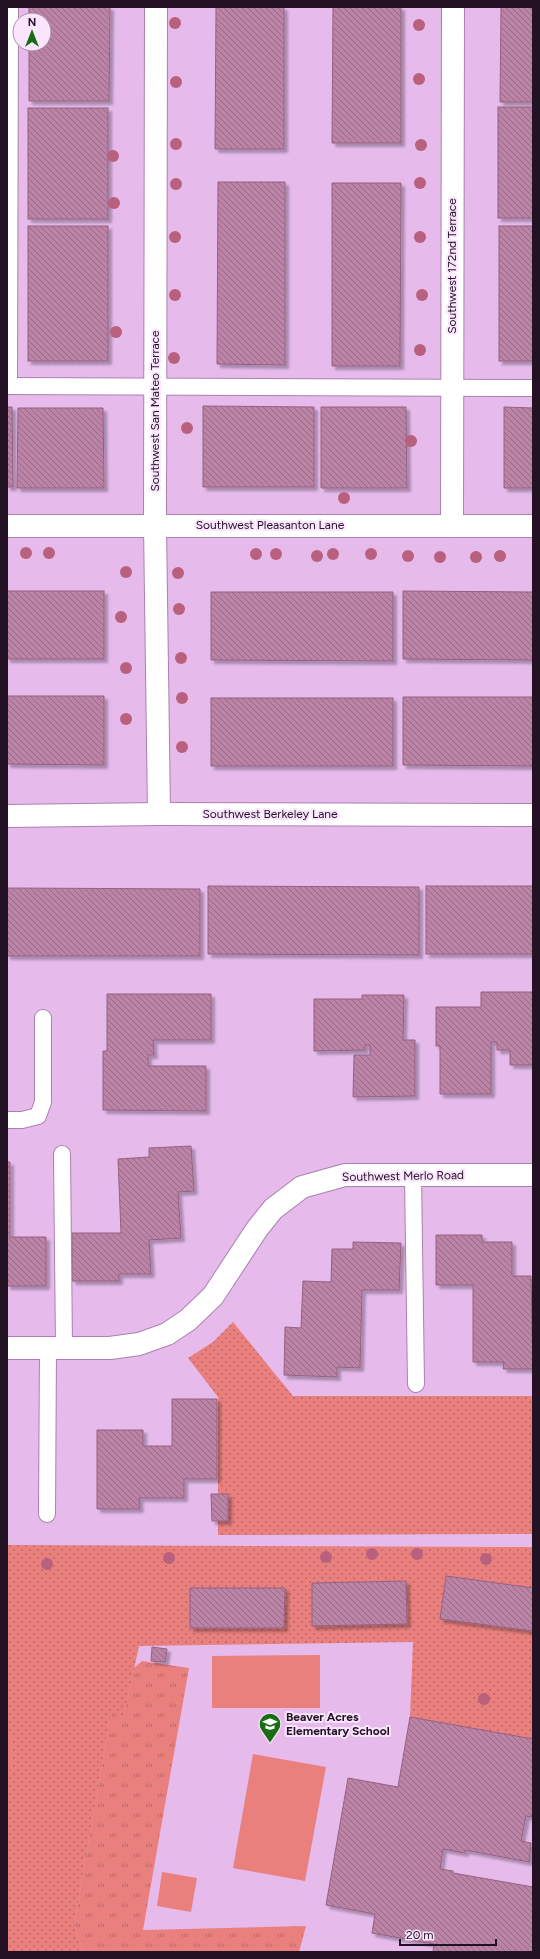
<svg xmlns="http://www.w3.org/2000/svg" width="540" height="1959" font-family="Figtree,sans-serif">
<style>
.grass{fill:url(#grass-dots);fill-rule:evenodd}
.park{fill:url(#park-tufts)}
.garden{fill:#e9807e}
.building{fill:url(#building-back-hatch);stroke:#956081;filter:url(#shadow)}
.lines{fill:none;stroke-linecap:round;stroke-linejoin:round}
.lane-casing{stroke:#aa81b0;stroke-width:18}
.street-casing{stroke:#aa81b0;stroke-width:24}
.lane{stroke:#fff;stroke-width:16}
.street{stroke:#fff;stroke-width:22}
.tree{fill:#b9607e}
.labels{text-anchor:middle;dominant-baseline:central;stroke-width:4;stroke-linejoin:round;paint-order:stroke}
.street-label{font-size:12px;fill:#221224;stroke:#fbe4fe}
.poi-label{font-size:12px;font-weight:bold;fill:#221224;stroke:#fbe4fe;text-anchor:start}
</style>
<defs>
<pattern id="grass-dots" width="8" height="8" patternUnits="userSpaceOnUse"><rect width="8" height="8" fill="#e9807e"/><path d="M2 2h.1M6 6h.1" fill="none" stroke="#bc6767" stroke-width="1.8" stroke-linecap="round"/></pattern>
<pattern id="park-tufts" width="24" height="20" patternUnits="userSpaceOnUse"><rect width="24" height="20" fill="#e9807e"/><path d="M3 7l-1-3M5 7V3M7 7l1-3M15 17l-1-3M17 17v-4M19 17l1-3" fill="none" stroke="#bc6767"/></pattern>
<pattern id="building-back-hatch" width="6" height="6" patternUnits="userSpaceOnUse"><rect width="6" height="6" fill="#bb83a5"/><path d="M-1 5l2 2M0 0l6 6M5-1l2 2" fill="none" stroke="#986a86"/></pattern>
<filter id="shadow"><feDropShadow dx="3.5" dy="3.5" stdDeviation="1" flood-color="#0004"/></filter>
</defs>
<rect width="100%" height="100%" fill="#e6bbec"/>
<g class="grass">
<polygon points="233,1322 293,1396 533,1396 533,1534 218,1535 218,1397 188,1358 213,1342"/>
<path d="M7 1545 533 1547V1588L446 1576 440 1619 533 1631V1739L410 1717 413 1642 139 1646 124 1716 111 1714 74 1925 83 1952H7ZM406 1581 313 1625 312 1583ZM190 1588H284V1628H190Z"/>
</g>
<polygon class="park" points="142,1661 189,1668 143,1930 306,1926 299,1952 83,1952 74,1925 111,1713 124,1715 134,1668"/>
<g class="garden">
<polygon points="320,1655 320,1708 212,1708 212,1656"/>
<polygon points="7,1733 14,1734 7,1799"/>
<polygon points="253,1754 326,1767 305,1881 233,1868"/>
<polygon points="162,1872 197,1878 191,1912 157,1906"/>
</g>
<g class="building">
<polygon points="29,7 110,7 109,101 29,101 29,44 44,44 44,20 29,20"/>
<polygon points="216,7 284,7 284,149 215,149"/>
<polygon points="333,7 401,7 401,143 332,143"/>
<polygon points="501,7 533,7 533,102 500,102"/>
<rect x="498" y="107" width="35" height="111"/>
<rect x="28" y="108" width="80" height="111"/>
<polygon points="218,182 285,182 285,365 217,364"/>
<polygon points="332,183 401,183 400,366 332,366"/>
<rect x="28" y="226" width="80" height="135"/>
<rect x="499" y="226" width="34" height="135"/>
<polygon points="203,406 314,407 314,487 203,487"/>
<polygon points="7,407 12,407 13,487 7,487"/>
<polygon points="321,407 406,407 407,488 321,488"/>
<polygon points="504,407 533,408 533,488 504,488"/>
<polygon points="18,408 103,408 104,488 17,488"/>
<rect x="7" y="591" width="97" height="68"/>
<polygon points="403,591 533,592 533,660 403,659"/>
<polygon points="211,592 393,592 393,661 211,660"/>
<polygon points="7,696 104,696 104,765 7,764"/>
<polygon points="403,697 533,697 533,766 403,765"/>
<rect x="211" y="698" width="182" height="68"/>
<polygon points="208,886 419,887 419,955 208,954"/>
<rect x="426" y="886" width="107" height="68"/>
<polygon points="7,888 200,889 200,956 7,956"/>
<polygon points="481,992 533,992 533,1065 510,1065 510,1050 497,1050 497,1042 491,1042 491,1094 440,1094 440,1046 436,1046 436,1007 481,1007"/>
<polygon points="107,994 211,994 211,1040 153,1040 154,1055 148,1055 148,1066 206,1066 206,1111 103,1110 103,1051 107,1051"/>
<polygon points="362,995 404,995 403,1040 415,1040 415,1096 353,1097 354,1055 370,1055 370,1045 365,1045 365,1050 314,1051 314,999 362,999"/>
<polygon points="191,1146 194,1191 178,1192 181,1238 149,1240 151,1274 119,1274 119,1281 72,1281 72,1233 121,1233 118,1159 149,1157 149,1148"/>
<polygon points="7,1162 10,1162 10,1237 46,1237 46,1286 7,1286"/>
<polygon points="436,1235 482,1235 482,1242 512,1242 512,1276 531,1276 533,1369 503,1369 504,1362 473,1362 473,1285 436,1285"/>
<polygon points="353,1242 401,1243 399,1290 362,1290 360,1368 337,1367 337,1377 284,1375 285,1327 301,1328 303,1281 331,1282 332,1249 353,1249"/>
<polygon points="172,1399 217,1399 217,1479 184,1479 184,1498 139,1498 140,1509 97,1509 97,1430 143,1430 143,1446 172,1446"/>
<polygon points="211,1494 228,1494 228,1521 212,1521"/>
<polygon points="446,1576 533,1588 533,1631 440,1619"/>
<polygon points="406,1581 407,1624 312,1626 312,1583"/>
<polygon points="190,1588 285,1588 284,1628 190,1628"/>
<polygon points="152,1647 167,1649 165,1662 151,1661"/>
<polygon points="410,1717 533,1739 533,1817 526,1816 521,1841 531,1843 529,1862 465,1850 465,1853 443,1849 440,1869 453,1871 453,1873 533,1887 533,1952 433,1952 434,1944 372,1933 375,1914 326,1905 348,1778 398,1787"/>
</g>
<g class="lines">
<g class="lane-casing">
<g id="lane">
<polyline points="7,386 533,388"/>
<polyline points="9,386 10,7"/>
<polyline points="7,1120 22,1120 38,1116 43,1102 43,1018"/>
<polyline points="62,1154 64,1348"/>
<polyline points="413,1175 416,1384"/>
<polyline points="47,1514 48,1348"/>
</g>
</g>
<g class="street-casing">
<g id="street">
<polyline points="156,7 155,525 159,814"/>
<polyline points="7,526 533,526"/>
<polyline points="452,526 453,7"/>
<polyline points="7,816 159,814 533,815"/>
<polyline points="7,1348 110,1348 139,1344 167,1334 188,1320 213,1296 257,1229 273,1209 302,1187 345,1175 533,1175"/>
</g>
</g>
<use href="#lane" class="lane"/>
<use href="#street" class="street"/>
</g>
<g class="tree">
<circle cx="175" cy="23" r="6"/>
<circle cx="419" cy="25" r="6"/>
<circle cx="419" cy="79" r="6"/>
<circle cx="176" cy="82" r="6"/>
<circle cx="176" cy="144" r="6"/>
<circle cx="421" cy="145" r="6"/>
<circle cx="113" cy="156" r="6"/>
<circle cx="420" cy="183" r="6"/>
<circle cx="176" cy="184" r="6"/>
<circle cx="114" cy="203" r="6"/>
<circle cx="175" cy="237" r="6"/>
<circle cx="420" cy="237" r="6"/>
<circle cx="175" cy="295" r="6"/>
<circle cx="422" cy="295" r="6"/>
<circle cx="116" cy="332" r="6"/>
<circle cx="420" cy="350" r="6"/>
<circle cx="174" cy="358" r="6"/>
<circle cx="187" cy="428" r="6"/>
<circle cx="411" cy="441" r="6"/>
<circle cx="344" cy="498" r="6"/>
<circle cx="26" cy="553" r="6"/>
<circle cx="49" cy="553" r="6"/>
<circle cx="256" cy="554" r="6"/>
<circle cx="276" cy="554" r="6"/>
<circle cx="333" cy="554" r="6"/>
<circle cx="371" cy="554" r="6"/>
<circle cx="317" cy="556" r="6"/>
<circle cx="408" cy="556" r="6"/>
<circle cx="500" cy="556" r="6"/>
<circle cx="440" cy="557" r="6"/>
<circle cx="476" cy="557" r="6"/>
<circle cx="126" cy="572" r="6"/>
<circle cx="178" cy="573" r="6"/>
<circle cx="179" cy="609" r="6"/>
<circle cx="121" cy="617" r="6"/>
<circle cx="181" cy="658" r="6"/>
<circle cx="126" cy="668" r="6"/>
<circle cx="182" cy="698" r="6"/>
<circle cx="126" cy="719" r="6"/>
<circle cx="182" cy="747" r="6"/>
<circle cx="372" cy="1554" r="6"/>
<circle cx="417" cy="1554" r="6"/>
<circle cx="326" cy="1557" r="6"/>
<circle cx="169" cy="1558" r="6"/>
<circle cx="486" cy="1559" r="6"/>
<circle cx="47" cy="1564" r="6"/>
<circle cx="484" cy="1699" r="6"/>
</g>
<defs>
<g id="school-pin" transform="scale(1.15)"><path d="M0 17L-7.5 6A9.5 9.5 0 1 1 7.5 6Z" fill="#186c12" stroke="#fbe4fe"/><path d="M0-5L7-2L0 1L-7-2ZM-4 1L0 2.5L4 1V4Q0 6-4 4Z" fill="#fff"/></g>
</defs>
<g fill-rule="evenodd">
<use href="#school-pin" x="270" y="1724"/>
</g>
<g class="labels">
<g class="street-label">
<text transform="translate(452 266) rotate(-90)">Southwest 172nd Terrace</text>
<text transform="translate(155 411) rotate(-90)">Southwest San Mateo Terrace</text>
<text x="270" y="525">Southwest Pleasanton Lane</text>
<text x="270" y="814">Southwest Berkeley Lane</text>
<text transform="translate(403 1176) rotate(-1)">Southwest Merlo Road</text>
</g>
<g class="poi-label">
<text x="286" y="1717">Beaver Acres<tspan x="286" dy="14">Elementary School</tspan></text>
</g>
</g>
<rect width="540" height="1959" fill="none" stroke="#221224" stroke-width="16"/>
<g transform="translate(32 32)"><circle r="19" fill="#fbe4fe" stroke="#a490a7"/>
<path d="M0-3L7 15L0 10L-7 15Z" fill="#186c12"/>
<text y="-6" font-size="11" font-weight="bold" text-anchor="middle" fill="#221224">N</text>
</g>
<path d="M400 1939v6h96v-6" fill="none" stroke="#221224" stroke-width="2"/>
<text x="406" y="1939" font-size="12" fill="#221224" stroke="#fbe4fe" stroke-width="3" paint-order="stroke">20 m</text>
</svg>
